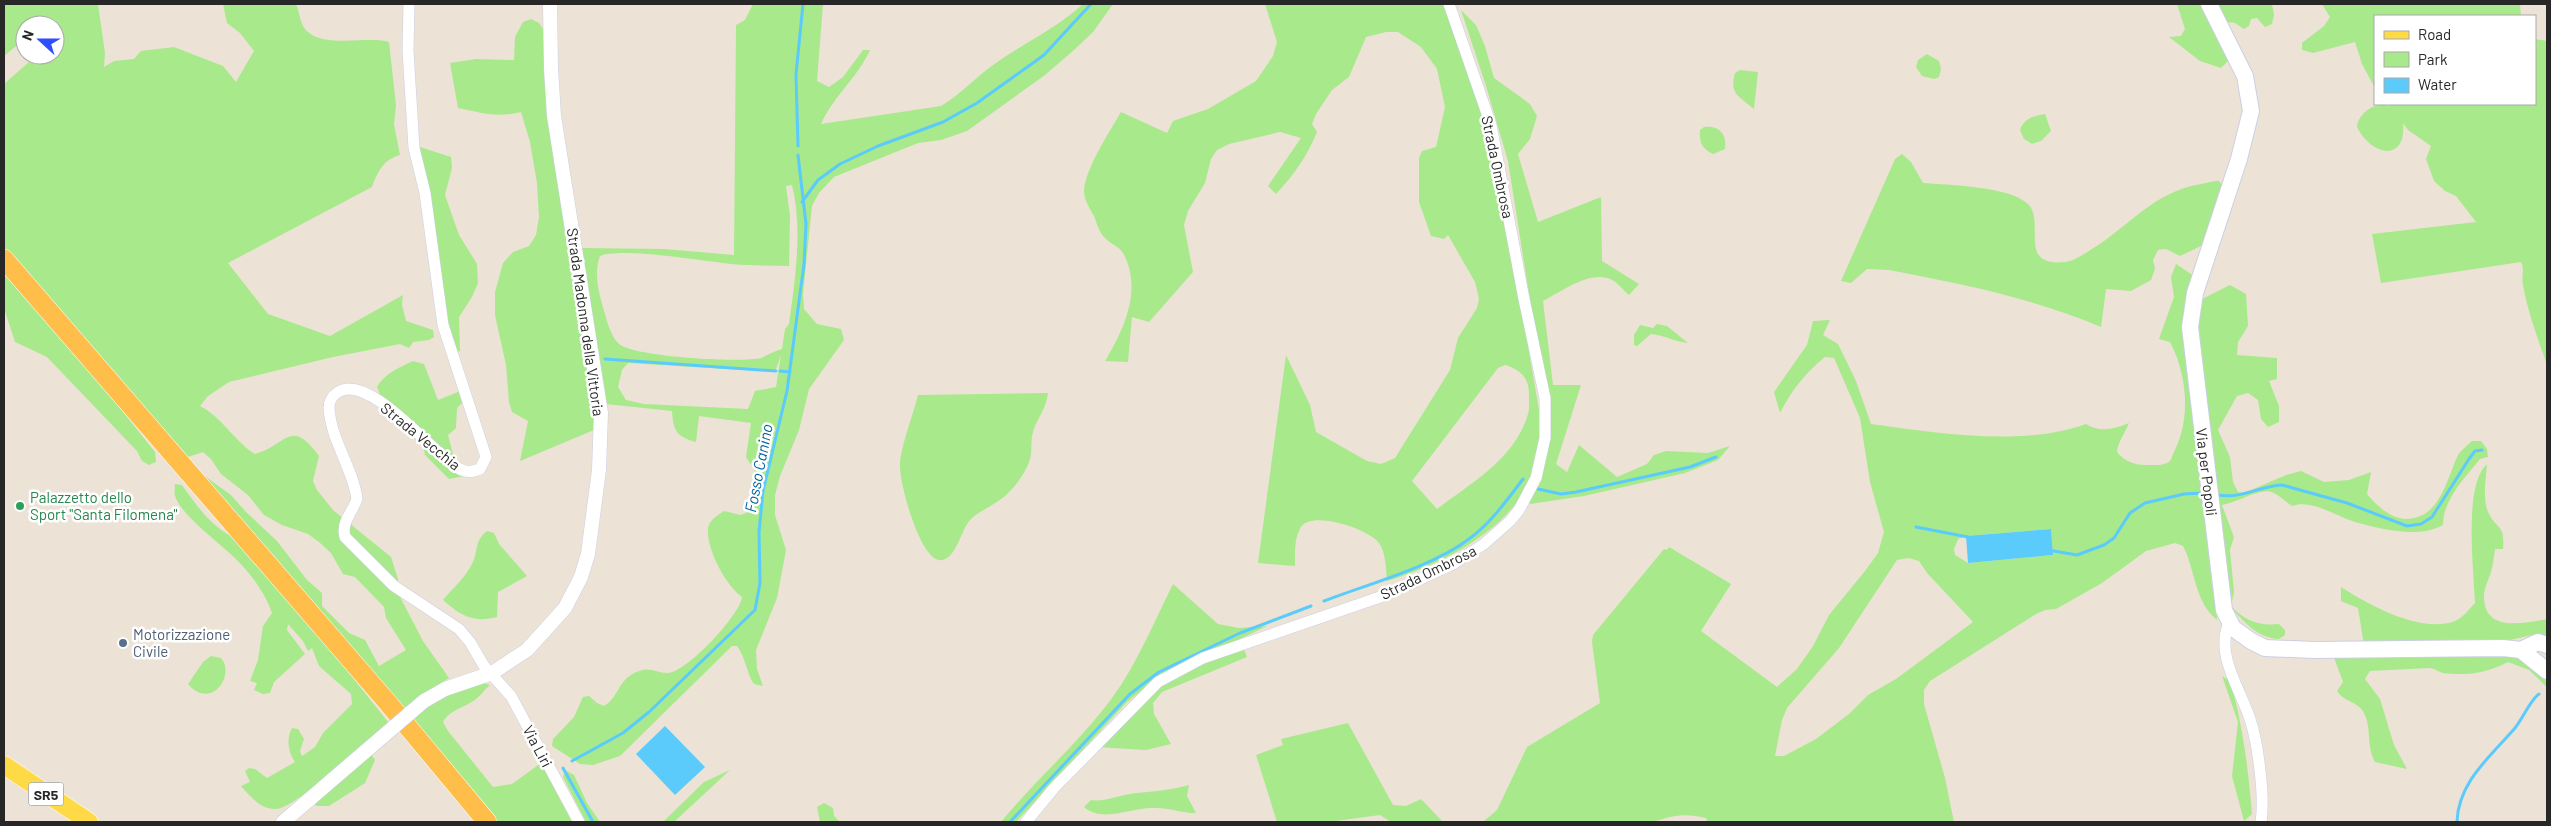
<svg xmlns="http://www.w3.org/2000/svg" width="2551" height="826" font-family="Barlow,sans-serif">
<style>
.green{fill:#a8e98b;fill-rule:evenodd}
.water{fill:#5bcbfb}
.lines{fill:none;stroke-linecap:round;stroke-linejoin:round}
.stream{stroke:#5bcbfb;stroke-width:3}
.minor-casing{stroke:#cbcfe2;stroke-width:12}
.tertiary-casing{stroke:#cbcfe2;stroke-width:15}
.secondary-casing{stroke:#cbcfe2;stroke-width:18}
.primary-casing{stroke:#fff;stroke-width:19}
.trunk-casing{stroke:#fff;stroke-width:20}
.minor{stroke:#fff;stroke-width:11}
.tertiary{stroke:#fff;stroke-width:14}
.secondary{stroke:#fff;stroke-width:16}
.primary{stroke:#ffda47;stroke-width:18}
.trunk{stroke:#ffbd4a;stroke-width:19}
.tertiary-bridge-casing{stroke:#cbcfe2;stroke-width:15;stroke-linecap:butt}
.tertiary-bridge{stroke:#fff;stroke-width:14}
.leisure-dot{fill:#2e9e5b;stroke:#fff;stroke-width:2}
.service-dot{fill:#5c6f8a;stroke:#fff;stroke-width:2}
.labels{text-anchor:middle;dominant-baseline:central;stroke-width:5;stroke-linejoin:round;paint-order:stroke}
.shield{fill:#fff;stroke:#686868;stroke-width:1}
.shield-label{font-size:14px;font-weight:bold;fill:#272727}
.street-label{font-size:15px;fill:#272727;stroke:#fff}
.leisure-label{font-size:15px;fill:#27864d;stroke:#fff;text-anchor:start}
.service-label{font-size:15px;fill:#4e5e75;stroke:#fff;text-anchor:start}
.water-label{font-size:16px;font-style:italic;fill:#0064a1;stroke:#fff}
</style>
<rect width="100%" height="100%" fill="#ece3d6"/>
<g class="green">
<path d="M4 4H98L105 53 104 67 114 61 134 59 141 51 174 47 223 66 236 82 254 51 240 33 227 23 223 4H296C299 11 300 20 303 26 317 51 370 35 389 42L396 105 394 124 400 155C383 160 378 171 372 187L228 263 268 314 330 336 403 295 402 305 406 321 433 330 434 337 429 340 413 342 409 348 400 344 333 357 229 382 208 396 200 406C222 417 234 441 255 454 288 445 290 417 319 456L313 481 317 490 333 510 391 557 398 579V593L423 641 449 678 402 709 202 474 231 495 246 512 277 541 307 580 322 593V606L349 633 365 640 379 666 406 650 386 618 384 607 355 577 343 574 331 553 319 542 308 534 282 525 264 515 248 495 221 474 211 459 203 452 188 457 4 249V84L37 55H55V25H25V39L4 56Z"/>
<path d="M753 4H823L817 81 829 87 843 77 863 50H870C858 77 833 97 821 124L941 106C960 95 975 78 993 65 1022 44 1056 29 1083 4H1113L1093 32 1074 50 1045 75 967 131 941 140 918 143 834 177 819 193 812 206 803 294 804 309 817 324 841 329 844 340 809 389 799 430 780 476 775 495V515L786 550 777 598 756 650 757 669 763 686 754 684C746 672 746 658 737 646H732L620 756 593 765 580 764 552 746 553 739 574 717 583 697 589 696 597 703 604 706C617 699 618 683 631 675 649 664 653 673 668 673 687 672 740 615 742 597 726 586 706 549 708 528 710 519 717 516 724 511L741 515 748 512 755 492 757 475 746 457 751 423 699 416 696 442C677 437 673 431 672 411L606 404 582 248 664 249 734 255 736 25 745 20ZM792 185C803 229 795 280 789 324L785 329 782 349C774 351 768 355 761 358 742 363 630 357 618 343 609 334 606 316 602 304 598 288 594 272 600 256 621 247 704 261 731 264 750 266 770 265 789 266L790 216 786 186ZM781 355 776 387 755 391 748 409 644 404 626 400 618 387 622 370 628 363 775 372Z"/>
<path d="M1265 4H1446L1490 125 1539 410C1540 423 1543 439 1540 452 1526 523 1449 562 1387 581 1386 570 1386 553 1379 543 1369 529 1312 510 1301 527 1294 538 1295 554 1295 566L1258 563 1286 355 1310 405 1316 432 1367 461 1381 464 1395 458 1450 370 1458 338 1477 308 1479 299 1475 282 1448 235 1444 239 1431 236 1419 202V158L1422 151 1436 147 1445 107 1437 69 1421 47 1398 32H1386L1366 37 1349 77 1332 90 1316 114 1312 124 1317 132C1308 155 1293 176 1276 194L1268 186 1301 138 1280 132 1229 144 1217 150 1211 159 1205 183 1188 211 1184 225 1193 272 1149 322 1132 317 1128 362 1105 361C1124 329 1143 289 1123 253 1120 247 1111 244 1106 239 1098 231 1098 226 1094 216 1090 209 1084 200 1084 191 1085 169 1110 131 1121 112L1167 133 1173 121 1208 109 1256 81 1273 56 1277 42ZM1505 365C1520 369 1529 378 1529 394 1529 402 1530 410 1527 417 1514 459 1470 484 1437 509L1412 481 1498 368Z"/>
<polygon points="2177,4 2204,4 2231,58 2221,68 2200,61 2169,37 2181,36 2185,29"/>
<polygon points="2217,4 2272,4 2274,15 2272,24 2265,27 2257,18 2251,19 2249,26 2244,29 2235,23 2227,22"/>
<polygon points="2322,4 2520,4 2521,16 2375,16 2375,88 2362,64 2355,42 2313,53 2302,50 2302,43 2324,26 2330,17"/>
<path d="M1461 10 1476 25 1485 46 1494 78 1530 104 1537 116 1530 139 1518 154 1538 222 1601 197 1602 261 1639 284 1629 295C1624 291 1618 283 1612 280 1591 269 1561 292 1543 301L1553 385H1581L1556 464 1567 472 1579 445 1617 477 1647 464 1654 455 1666 451 1708 453 1730 446 1718 460 1685 473 1584 496 1530 504 1529 501 1544 464 1535 332 1508 161 1486 86Z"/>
<path d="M531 19 539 23 545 32 596 416 594 430 520 461 528 421 512 412 509 402 506 365 495 315V292L503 263 513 252 529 246 536 235 539 217 537 183 530 142 521 112C496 118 483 113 458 108L450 63 476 59 514 60 515 37 523 22Z"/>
<path d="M2535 39 2547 41V365C2538 339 2528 313 2523 285 2521 277 2525 269 2521 262L2381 283 2372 234 2476 222 2456 196 2445 191 2434 181 2426 159 2431 146 2408 130 2403 123C2407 163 2371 156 2357 127 2358 113 2377 100 2390 107L2387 104H2535Z"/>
<polygon points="1927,54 1939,61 1941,69 1939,77 1934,79 1922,76 1916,67 1918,60"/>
<path d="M1740 70 1758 72 1754 109C1739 96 1729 94 1735 73Z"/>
<path d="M2045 114 2051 131 2041 141 2032 144 2024 139 2020 130C2024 118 2034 116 2045 114Z"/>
<path d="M1704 127C1719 125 1727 134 1725 149L1713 154C1702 149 1699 142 1700 130Z"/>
<polygon points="420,147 451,157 452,168 445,195 459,235 477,264 478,283 472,297 459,317 460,351 457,352 452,347"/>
<path d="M1902 154 1911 162 1923 183C1947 185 2012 186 2029 205 2045 224 2017 267 2065 262 2074 261 2084 254 2092 249 2131 225 2153 192 2201 184 2208 183 2212 181 2219 181L2225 188 2205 244 2180 256 2166 249 2158 250 2153 260 2155 269 2151 280 2131 291 2106 289 2101 327C2033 298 1962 284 1889 270L1867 269 1851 283 1841 281 1895 159Z"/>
<path d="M2176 264 2194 276 2217 620C2194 601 2196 571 2183 546L2175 543 2146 551 2102 583 2056 609 2045 610 2036 614 1930 681 1924 690V704L1945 778 1954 822H1708L1706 818C1685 813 1673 815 1653 822H1483L1497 810 1527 747 1600 703 1592 642 1593 635 1664 549 1667 550 1669 547 1731 584 1701 631 1777 687 1797 669 1813 646 1829 615 1865 571 1878 553 1884 532 1870 482 1860 418 1834 358 1825 357C1806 372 1791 391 1780 413L1774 392 1807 345 1813 321 1830 320 1823 335 1838 344 1856 381 1871 424C1936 433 2023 447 2086 424 2100 433 2114 429 2129 423 2125 433 2118 442 2117 452 2125 462 2135 465 2147 465 2155 465 2164 466 2170 461 2172 458 2173 453 2175 450 2191 417 2187 374 2170 342L2159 339 2174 297 2171 277ZM2051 529 2053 555 1968 563 1955 555 1954 549 1958 539 1966 536ZM1909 558 1919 561 1927 573 1973 622 1896 679 1868 695 1849 714 1816 739 1784 756H1775L1782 720 1787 708 1839 648 1897 560Z"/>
<polygon points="4,266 82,360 155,452 156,462 149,465 142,461 137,451 47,357 15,342 4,308"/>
<path d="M2230 285 2246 294 2248 326 2238 342 2237 355 2277 358V379L2269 381 2279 406V422L2268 427 2261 419 2258 400 2248 393 2237 396 2218 430 2230 457 2233 482 2238 492 2244 493 2286 475 2301 471 2324 482 2349 480 2371 472 2367 494C2376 505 2390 518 2405 519 2440 519 2446 481 2458 455 2461 450 2467 446 2472 441H2481L2487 449 2488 457 2480 459C2465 478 2443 499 2443 525 2418 539 2382 529 2355 522 2335 516 2313 499 2292 506 2286 502 2279 495 2272 492 2260 488 2236 503 2222 505L2234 537 2230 550 2234 592 2231 606C2245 621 2258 626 2279 624L2285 630V635L2279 639C2257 638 2243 621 2230 606L2194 333 2202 299Z"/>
<path d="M1657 324 1667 326 1688 343C1675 342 1664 335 1651 334L1637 346 1634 345V335L1640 325 1653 328Z"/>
<path d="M413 361 424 364 438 400 463 390 464 401 457 408 456 428 448 435 457 471 469 475 449 479 425 455 422 439 387 411 377 387C385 373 400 367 413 361Z"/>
<path d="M1048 393C1045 412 1038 416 1033 432 1030 441 1033 453 1029 462 1025 474 1014 488 1005 496 995 505 980 510 970 520 961 530 957 556 943 560 921 566 899 482 900 465 900 449 914 412 918 395Z"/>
<path d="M2487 464C2486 478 2482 501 2489 514 2498 531 2505 524 2503 549H2495C2494 557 2493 565 2491 572 2489 579 2484 588 2484 595 2483 632 2522 624 2547 619V637C2534 632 2523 638 2510 640 2461 647 2413 645 2364 645L2358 608 2341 601V587C2369 605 2421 634 2455 621 2463 618 2469 609 2475 603 2474 571 2463 485 2487 464Z"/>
<path d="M175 484 182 485C197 506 211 527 235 538L331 650 388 722C370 738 295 810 275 809 260 809 250 796 241 786L250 782 245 771 249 768 255 769 267 778 295 762C288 752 286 739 292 728L298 729 304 739 300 751 302 756 315 747 323 733 352 704 351 694 319 666 312 648 308 651 303 641 288 624 287 630 305 654 274 682 270 693 263 694 254 690 257 683 250 681 258 660 263 626 272 613C265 593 253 577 239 562 222 544 183 518 175 496 174 493 175 488 175 484Z"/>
<path d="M487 531 494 533 499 544 527 576 498 592 497 617C473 623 461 616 443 600 453 588 466 577 473 562 478 550 475 540 487 531Z"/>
<path d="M1173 584 1218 624 1239 628 1267 626 1154 680 1126 703 1016 822H1001C1036 779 1079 743 1112 698 1137 664 1154 622 1173 584Z"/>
<polygon points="1243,647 1247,657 1162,692 1153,703 1154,714 1171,744 1146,750 1097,747 1158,684"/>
<path d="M2484 653 2519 657 2545 678 2547 687 2529 670 2508 662C2486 673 2468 676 2443 673 2438 672 2435 668 2429 668L2370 671 2365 679 2380 699 2394 745 2407 769 2375 762C2366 746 2372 729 2364 713 2359 702 2344 702 2337 691L2343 682 2333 655Z"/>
<path d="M211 656 221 658C236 675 211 711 188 684L203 662Z"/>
<path d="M2222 676 2230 681C2243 725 2248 768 2252 814L2244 821 2232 776 2238 722Z"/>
<path d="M481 682 490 685C485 689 481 695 476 699 465 708 450 709 443 722L448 731 493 787 512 784 541 763 572 822H496L411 718 434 699Z"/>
<polygon points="1348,723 1393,805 1406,806 1421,799 1443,822 1391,822 1380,815 1328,822 1277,822 1256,755 1283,745 1281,739"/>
<polygon points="370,752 375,760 365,783 329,806 316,806 314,800"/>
<polygon points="565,770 574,775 587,803 600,822 586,822 563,777"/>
<polygon points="730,770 674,822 663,822 704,782"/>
<path d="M1189 785 1187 796 1196 813C1181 813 1167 807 1152 808 1130 808 1102 823 1084 807L1091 800C1104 802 1117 796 1130 794 1151 791 1168 791 1189 785Z"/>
<polygon points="824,803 833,808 834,816 840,822 820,822 817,807"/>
</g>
<g class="water">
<polygon points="2051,529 2053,555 1968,563 1966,536"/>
<polygon points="665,726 705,767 675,795 636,754"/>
</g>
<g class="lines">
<g class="stream">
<polyline points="798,146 796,74 803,4"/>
<polyline points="802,202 818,180 840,164 878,146 943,122 977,103 1044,55 1091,4"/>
<polyline points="605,359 776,371"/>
<polyline points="780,371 790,372"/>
<polyline points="1538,489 1561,494 1576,492 1690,467 1716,457"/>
<path d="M2218 495C2243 499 2259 486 2282 485L2347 503 2407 526 2421 524 2432 517 2469 459 2475 451 2482 450"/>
<polyline points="1916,527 1968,537"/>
<polyline points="2048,550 2077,555 2104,545 2114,538 2130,513 2145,503 2184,494 2203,493"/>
<path d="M1324 601C1368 584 1432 567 1469 539 1491 523 1507 500 1523 479"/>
<polyline points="572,761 623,733 649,712 755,610 760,583 759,532 763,491 787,391 804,264 806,224 798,155"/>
<polyline points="563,768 593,822"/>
<polyline points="1010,822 1130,694 1159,672 1240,633 1311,606"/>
<path d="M2457 822C2458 782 2491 756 2515 728 2523 718 2531 699 2539 694"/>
</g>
<g class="minor-casing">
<g id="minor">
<path d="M409 4 408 51 414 148 425 193 443 325 486 457 480 469C472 472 466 473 458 468 433 454 369 372 338 392 332 396 329 402 329 408 331 441 353 468 357 499 352 513 341 522 345 537L394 586 459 629 470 642 484 666 511 696 579 822"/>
<path d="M2229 623C2215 655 2240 688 2250 719 2258 743 2265 797 2261 822"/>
<polyline points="1026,822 1054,788 1158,682 1203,658 1383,596 1453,564 1484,544 1510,521 1519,510 1536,478 1545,438 1545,398 1524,299 1491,125 1449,4"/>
</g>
</g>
<g class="tertiary-casing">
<g id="tertiary">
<polyline points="424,701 445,689 492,673 527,650 565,608 581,577 588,554 599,470 601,413 554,116 551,68 550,4"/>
<polyline points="283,822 382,737"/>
</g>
</g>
<g class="secondary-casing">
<g id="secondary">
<polyline points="2209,4 2245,76 2251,111 2239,159 2195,293 2190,327 2224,610 2233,628 2251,641 2265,648 2314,650 2503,648 2521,650 2547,671"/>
<polyline points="2521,650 2538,642 2547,645"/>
</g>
</g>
<g class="primary-casing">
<polyline id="primary" points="4,765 89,822"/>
</g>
<g class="trunk-casing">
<polyline id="trunk" points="4,259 388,703 487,822"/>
</g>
<use href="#minor" class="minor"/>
<use href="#tertiary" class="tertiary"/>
<use href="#secondary" class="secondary"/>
<use href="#primary" class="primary"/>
<use href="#trunk" class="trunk"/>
<g class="tertiary-bridge-casing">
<polyline id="tertiary-bridge" points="382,737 424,701"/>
</g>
<use href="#tertiary-bridge" class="tertiary-bridge"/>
</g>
<circle class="leisure-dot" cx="20" cy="506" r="5"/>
<circle class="service-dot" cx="123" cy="643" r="5"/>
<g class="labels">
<rect class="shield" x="28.5" y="782.5" width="35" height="23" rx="4"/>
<g class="shield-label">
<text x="46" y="794">SR5</text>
</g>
<g class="street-label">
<text transform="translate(1498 167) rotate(78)">Strada Ombrosa</text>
<text transform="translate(586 322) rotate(82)">Strada Madonna della Vittoria</text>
<text transform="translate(421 436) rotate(39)">Strada Vecchia</text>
<text transform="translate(2207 472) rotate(83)">Via per Popoli</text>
<text transform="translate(1428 572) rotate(-26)">Strada Ombrosa</text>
<text transform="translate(538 746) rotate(62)">Via Liri</text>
</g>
<g class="leisure-label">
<text x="30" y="497">Palazzetto dello<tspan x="30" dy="17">Sport "Santa Filomena"</tspan></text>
</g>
<g class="service-label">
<text x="133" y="634">Motorizzazione<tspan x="133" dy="17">Civile</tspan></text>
</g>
<g class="water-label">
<text transform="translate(758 468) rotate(-79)">Fosso Canino</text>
</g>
</g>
<rect width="2551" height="826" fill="none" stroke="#272727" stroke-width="10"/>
<rect x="2374" y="15" width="162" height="90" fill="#ffffff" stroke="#a9a9a9"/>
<rect x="2384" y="31" width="25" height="8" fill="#ffda47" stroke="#a9a9a9"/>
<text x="2418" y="40" font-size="15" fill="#272727">Road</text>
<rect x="2384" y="52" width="25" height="15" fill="#a8e98b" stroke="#a9a9a9"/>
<text x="2418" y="65" font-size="15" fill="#272727">Park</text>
<rect x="2384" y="78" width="25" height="15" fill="#5bcbfb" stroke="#a9a9a9"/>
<text x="2418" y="90" font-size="15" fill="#272727">Water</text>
<g transform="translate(40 40) rotate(291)"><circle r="24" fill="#ffffff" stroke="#a9a9a9"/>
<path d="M0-4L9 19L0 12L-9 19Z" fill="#2f4fff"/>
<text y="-8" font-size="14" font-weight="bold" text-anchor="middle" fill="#272727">N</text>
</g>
</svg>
